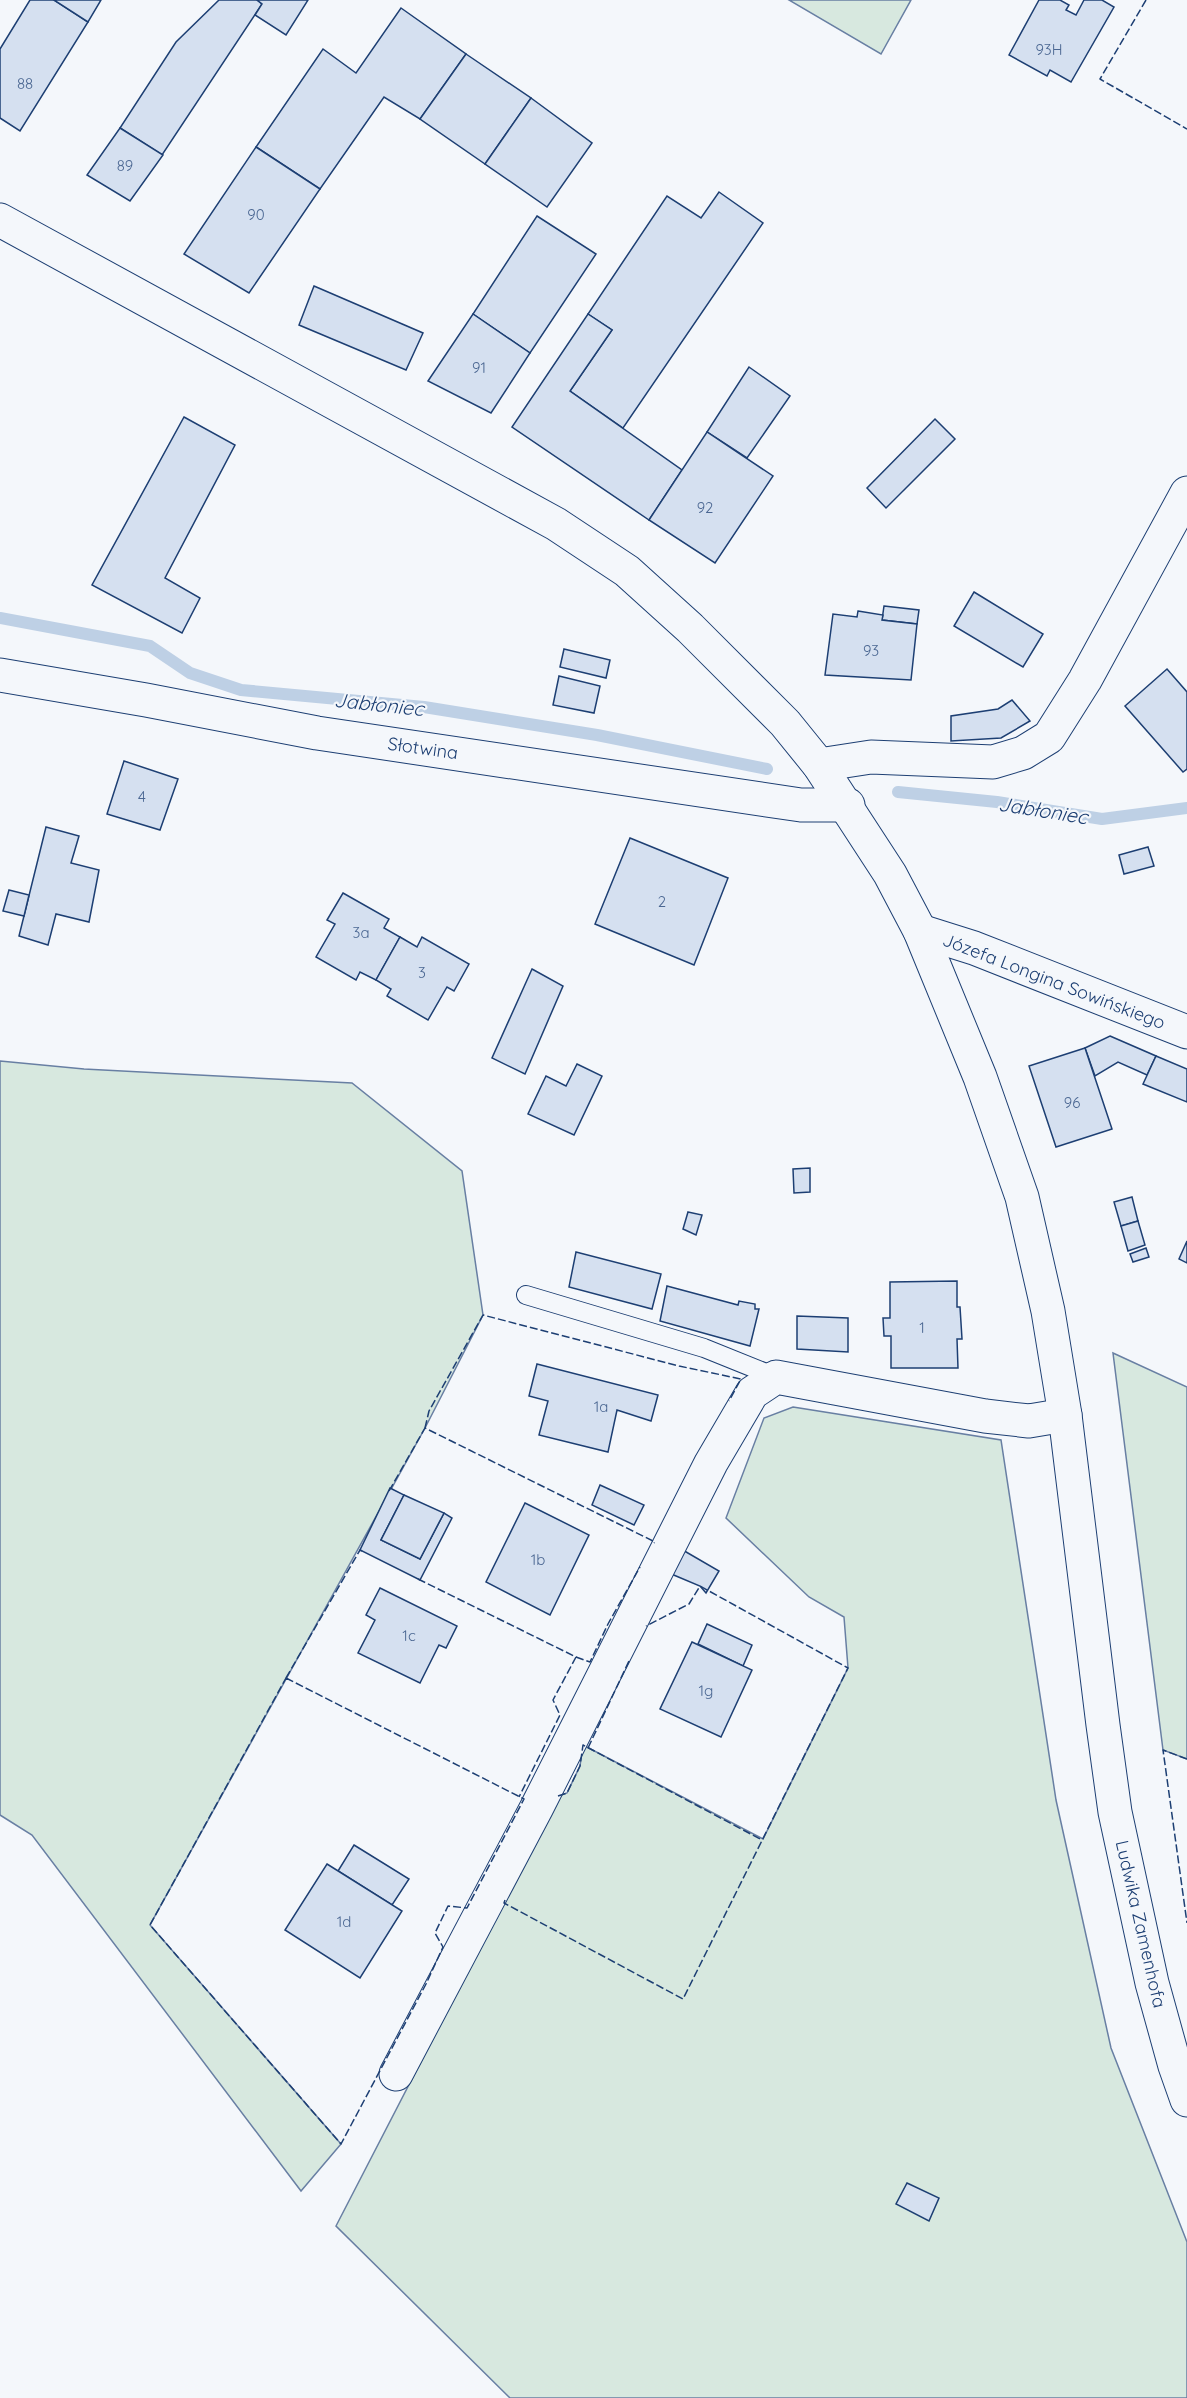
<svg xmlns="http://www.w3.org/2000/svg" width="1187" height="2398" font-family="Quicksand,sans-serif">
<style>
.green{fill:#d7e8df;stroke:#687fa3;stroke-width:1.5}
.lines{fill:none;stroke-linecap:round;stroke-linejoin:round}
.stream{stroke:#bed0e5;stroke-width:12}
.building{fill:#d5e0f0;stroke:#1d3f73;stroke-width:1.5}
.service-casing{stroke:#1d3f73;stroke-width:20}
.minor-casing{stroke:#1d3f73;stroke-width:35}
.primary-casing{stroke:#1d3f73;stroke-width:35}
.service{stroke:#f4f7fb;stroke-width:18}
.minor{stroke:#f4f7fb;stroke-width:33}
.primary{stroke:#f4f7fb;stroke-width:33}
.fence{stroke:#1d3f73;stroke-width:1.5;stroke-dasharray:8 3;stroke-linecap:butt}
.labels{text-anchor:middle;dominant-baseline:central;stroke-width:4.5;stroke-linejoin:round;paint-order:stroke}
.number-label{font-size:15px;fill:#4b6792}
.street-label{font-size:18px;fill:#1d3f73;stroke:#f4f7fb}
.water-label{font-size:20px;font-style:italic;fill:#1d3f73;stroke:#f4f7fb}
</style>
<rect width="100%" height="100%" fill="#f4f7fb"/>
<g class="green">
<polygon points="789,0 911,0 881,54"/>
<polygon points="0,1061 84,1069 352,1083 462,1171 483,1315 425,1428 150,1925 341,2144 301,2191 32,1835 0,1815"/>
<polygon points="1113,1353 1187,1387 1187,1759 1163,1750"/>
<polygon points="793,1407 1001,1440 1056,1800 1111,2048 1187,2242 1187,2398 510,2398 336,2226 558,1796 567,1793 580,1766 583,1745 763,1839 848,1668 844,1617 809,1597 726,1518 764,1418"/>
</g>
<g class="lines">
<g class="stream">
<polyline points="0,618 150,646 190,673 241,690 424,707 597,735 767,769"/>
<polyline points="898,792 997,802 1102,819 1187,808"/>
</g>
</g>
<g class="building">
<polygon points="30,0 54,0 88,22 20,131 0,118 0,49"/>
<polygon points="54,0 101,0 88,22"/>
<polygon points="219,0 257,0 262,4 162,155 120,128 176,42"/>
<polygon points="257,0 308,0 286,35 255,15 262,4"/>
<polygon points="1039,0 1060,0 1069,5 1066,10 1076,15 1084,0 1102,0 1114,7 1071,82 1050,70 1047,76 1009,55"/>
<polygon points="401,8 466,54 420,119 384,97 320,189 256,147 323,49 356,73"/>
<polygon points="466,54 531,98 485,164 420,119"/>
<polygon points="531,98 592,143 547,207 485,164"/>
<polygon points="120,128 163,155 130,201 87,175"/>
<polygon points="256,147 320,189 249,293 184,254"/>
<polygon points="719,192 763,223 623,428 570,391 612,330 588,314 667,196 701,218"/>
<polygon points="537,216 596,254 530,353 473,314"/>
<polygon points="314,286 423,333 406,370 299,325"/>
<polygon points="473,314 530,353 491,413 428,381"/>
<polygon points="588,314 612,330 570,391 682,470 649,520 512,427"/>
<polygon points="749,367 790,396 747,458 707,432"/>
<polygon points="184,417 235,445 165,578 200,598 182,633 92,585"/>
<polygon points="935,419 955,439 886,508 867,488"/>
<polygon points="707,432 773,476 715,563 649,520"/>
<polygon points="974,592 1043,634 1023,667 954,626"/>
<polygon points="884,606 919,610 917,624 882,620"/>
<polygon points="858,611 883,615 882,620 917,624 911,680 825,675 833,614 857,617"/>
<polygon points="564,649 610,660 606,678 560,667"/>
<polygon points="1167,669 1187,692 1187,769 1183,772 1125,706"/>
<polygon points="559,676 600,686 594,713 553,705"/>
<polygon points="1012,700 1030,721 1001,738 951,741 951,716 998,709"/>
<polygon points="124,761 178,779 160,830 107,814"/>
<polygon points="46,827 79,836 71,863 99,870 89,922 56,914 48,945 19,936"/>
<polygon points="630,838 728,878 694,965 595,924"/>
<polygon points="1148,847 1154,866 1124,874 1119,855"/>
<polygon points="9,890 29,895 24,916 3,911"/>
<polygon points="343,893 389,919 384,928 400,937 376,980 360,972 356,980 316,957 335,924 327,920"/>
<polygon points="400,937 417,947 422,937 469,964 454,991 447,987 428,1020 387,996 391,989 376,980"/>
<polygon points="532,969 563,986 525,1074 492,1058"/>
<polygon points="1110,1036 1156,1056 1147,1075 1118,1062 1095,1076 1085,1048"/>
<polygon points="1085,1048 1112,1129 1056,1147 1029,1066"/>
<polygon points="1156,1056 1187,1069 1187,1102 1143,1084"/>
<polygon points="577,1064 602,1076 574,1135 528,1114 546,1076 566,1086"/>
<polygon points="810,1168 810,1192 794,1193 793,1169"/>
<polygon points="1132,1197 1138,1221 1121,1226 1114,1202"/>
<polygon points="688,1212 702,1215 696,1235 683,1229"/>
<polygon points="1138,1221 1145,1245 1128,1251 1121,1226"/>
<polygon points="1187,1241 1187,1263 1179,1259"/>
<polygon points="1146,1248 1149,1257 1133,1262 1130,1254"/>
<polygon points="576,1252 661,1274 652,1309 569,1287"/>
<polygon points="957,1281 957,1307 960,1307 962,1339 957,1339 958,1368 891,1368 891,1336 884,1336 883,1318 890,1318 890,1282"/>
<polygon points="667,1286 738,1305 739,1301 755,1304 755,1309 759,1309 750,1346 660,1321"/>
<polygon points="797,1316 848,1318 848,1352 797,1349"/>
<polygon points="537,1364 658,1395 651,1421 617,1410 608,1452 539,1435 548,1401 529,1396"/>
<polygon points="600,1485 644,1505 634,1525 592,1505"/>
<polygon points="390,1488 404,1495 381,1540 420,1559 444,1513 452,1518 420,1580 360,1550"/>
<polygon points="404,1495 444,1513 420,1559 381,1540"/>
<polygon points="525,1503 589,1535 550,1615 486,1582"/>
<polygon points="681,1549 719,1571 706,1593 700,1586 669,1573"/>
<polygon points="380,1588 457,1626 446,1648 439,1645 420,1683 358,1653 375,1620 366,1615"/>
<polygon points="707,1624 752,1645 743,1666 698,1644"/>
<polygon points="692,1642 752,1670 721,1737 660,1709"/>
<polygon points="354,1845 409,1879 392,1905 338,1871"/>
<polygon points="327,1864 402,1911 360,1978 285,1930"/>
<polygon points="907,2183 939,2198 929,2221 896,2204"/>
</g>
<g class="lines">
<g class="service-casing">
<polyline id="service" points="526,1295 704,1348 776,1377"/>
</g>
<g class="minor-casing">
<g id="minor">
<polyline points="0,675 146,700 317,733 801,805 848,805"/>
<polyline points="819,765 871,757 993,762 1023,753 1049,737 1085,680 1187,493"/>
<polyline points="920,931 974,948 1187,1032"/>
<polyline points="396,2074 537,1807 711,1463 752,1393 776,1377 985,1416 1029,1421 1065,1415"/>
</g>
</g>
<g class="primary-casing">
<polyline id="primary" points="0,220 556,524 627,571 690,628 785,723 819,765 890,874 920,931 980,1077 1022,1197 1048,1311 1065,1415 1103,1725 1115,1812 1152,1983 1175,2066 1187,2100"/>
</g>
<use href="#service" class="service"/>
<use href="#minor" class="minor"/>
<use href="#primary" class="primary"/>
<g class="fence">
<polyline points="1146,0 1100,79 1187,129"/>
<polyline points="425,1428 429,1411 483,1315 679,1366 741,1379 729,1401"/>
<polyline points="389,1491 425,1428 655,1542 654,1543"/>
<polyline points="418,1579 576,1657 553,1700 560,1715 519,1797"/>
<polyline points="576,1657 590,1662 608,1624 640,1567"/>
<polygon points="286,1678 524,1799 467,1908 448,1906 435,1933 443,1947 426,1984 341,2144 150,1925"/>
<polyline points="286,1678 360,1550 362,1551"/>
<polyline points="588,1748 629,1661"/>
<polyline points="1187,1759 1163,1750 1187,1923"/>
<polyline points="558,1796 567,1793 580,1766 583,1745 762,1840"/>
<polyline points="505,1900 504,1903 683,1999 848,1668 700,1586 689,1604 646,1626"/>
</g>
</g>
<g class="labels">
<g class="number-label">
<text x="1049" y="49">93H</text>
<text x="25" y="83">88</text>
<text x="125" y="165">89</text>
<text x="256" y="214">90</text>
<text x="479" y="367">91</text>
<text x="705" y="507">92</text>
<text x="871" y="650">93</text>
<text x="142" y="796">4</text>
<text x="662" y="901">2</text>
<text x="361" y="932">3a</text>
<text x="422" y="972">3</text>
<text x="1072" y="1102">96</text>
<text x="922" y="1327">1</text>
<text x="601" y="1406">1a</text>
<text x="538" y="1559">1b</text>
<text x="409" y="1635">1c</text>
<text x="706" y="1690">1g</text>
<text x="344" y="1921">1d</text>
</g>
<g class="street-label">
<text transform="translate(423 748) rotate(8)">Słotwina</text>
<text transform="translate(1054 981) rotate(21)">Józefa Longina Sowińskiego</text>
<text transform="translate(1141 1924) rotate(77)">Ludwika Zamenhofa</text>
</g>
<g class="water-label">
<text transform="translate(379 704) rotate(6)">Jabłoniec</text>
<text transform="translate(1043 810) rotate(9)">Jabłoniec</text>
</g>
</g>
</svg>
